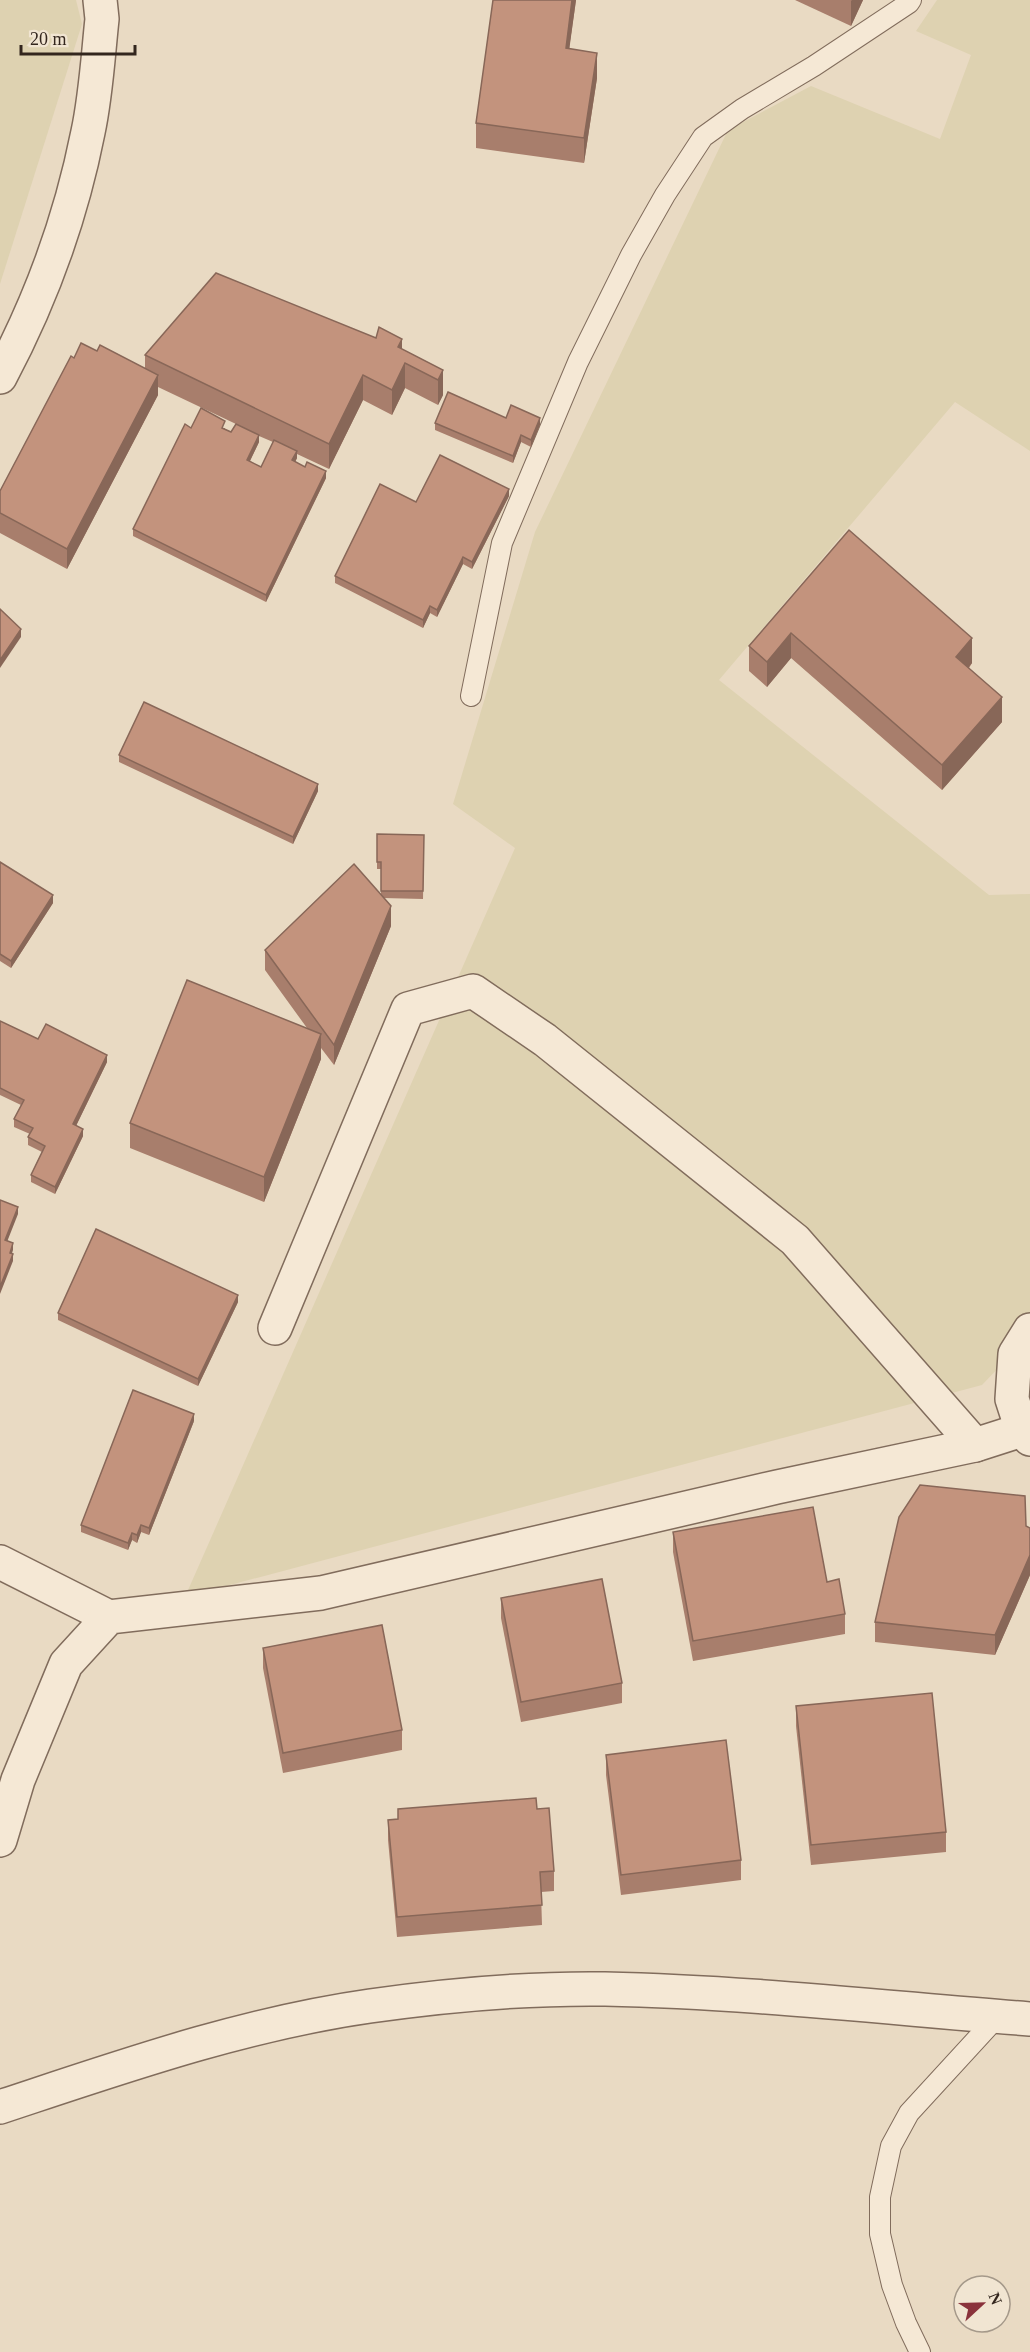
<svg xmlns="http://www.w3.org/2000/svg" width="1030" height="2352" font-family="'Times New Roman',serif">
<style>
.farmland{fill:#ded2b1}
.lines{fill:none;stroke-linecap:round;stroke-linejoin:round}
.service-casing{stroke:#816c5c;stroke-width:22}
.minor-casing{stroke:#816c5c;stroke-width:36}
.service{stroke:#f5e8d5;stroke-width:20}
.minor{stroke:#f5e8d5;stroke-width:33}
.wall{fill:#a87e6c;fill-rule:evenodd}
.shaded-wall{fill:#886758}
.building{fill:#c3937d;stroke:#886758;stroke-width:1.5}
</style>
<rect width="100%" height="100%" fill="#e9dac3"/>
<g class="farmland">
<polygon points="0,0 76,0 82,24 0,284"/>
<polygon points="937,0 1030,0 1030,451 955,402 719,680 989,895 1030,894 1030,1335 982,1385 185,1597 515,848 453,804 535,532 728,130 811,86 940,139 971,55 916,31"/>
</g>
<g class="lines">
<g class="service-casing">
<g id="service">
<polyline points="471,696 502,543 578,362 631,255 665,195 703,137 742,109 814,66 909,3 911,0"/>
<polyline points="920,2352 906,2323 892,2285 880,2234 880,2197 891,2146 909,2113 998,2016"/>
</g>
</g>
<g class="minor-casing">
<g id="minor">
<path d="M0 377C41 300 71 218 88 132 96 95 98 56 102 19L100 0"/>
<polyline points="275,1328 408,1009 473,991 545,1040 795,1240 975,1445"/>
<polyline points="1030,1330 1015,1354 1012,1399 1022,1430 1030,1439"/>
<polyline points="0,1562 109,1617"/>
<polyline points="0,1840 18,1780 66,1664 109,1617 321,1593 777,1487 975,1445 1022,1430"/>
<path d="M0 2107C121 2067 243 2024 370 2006 447 1995 527 1988 605 1989 746 1992 889 2008 1030 2019"/>
</g>
</g>
<use href="#service" class="service"/>
<use href="#minor" class="minor"/>
</g>
<g class="wall">
<polygon points="493,0 576,0 569,49 597,78 584,163 476,148 476,123"/>
<polygon points="795,0 863,0 851,26"/>
<path d="M402 349 443 370V395L438 405 405 388 392 415 363 400 329 469 297 454V458L295 462 326 478 266 602 133 536V529L191 428H225V429L231 432 236 424 158 387V395L67 569 0 533V491L74 358 97 351 145 368V355ZM259 436 273 442 261 467 250 461 259 442Z"/>
<polygon points="506,418 540,425 531,447 521,442 513,463 435,430 435,423"/>
<polygon points="509,496 472,569 463,564 437,617 430,613 423,628 335,583 335,576 416,502"/>
<polygon points="849,530 972,663 969,668 1002,722 942,790 791,658 767,687 749,671 749,646"/>
<polygon points="119,755 318,791 293,844 119,762"/>
<polygon points="377,834 424,835 423,899 383,898 391,926 334,1065 321,1048 321,1059 264,1202 130,1148 130,1123 307,1028 265,970 265,950 381,896 381,869 377,869"/>
<polygon points="0,862 53,903 11,968 0,961"/>
<polygon points="0,1021 38,1039 107,1062 76,1126 83,1136 55,1194 31,1182 31,1175 42,1152 28,1145 28,1137 30,1134 14,1127 14,1119 21,1105 0,1095"/>
<polygon points="238,1302 198,1386 58,1320 58,1313"/>
<polygon points="194,1421 149,1535 141,1532 137,1543 132,1540 128,1550 81,1532 81,1525"/>
<polygon points="1026,1526 1030,1528 1030,1575 995,1655 875,1642 875,1622"/>
<polygon points="673,1532 827,1582 845,1614 845,1634 693,1661 673,1552"/>
<polygon points="501,1598 622,1683 622,1703 521,1722 501,1618"/>
<polygon points="263,1648 402,1730 402,1750 283,1773 263,1668"/>
<polygon points="796,1706 946,1832 946,1852 811,1865 796,1726"/>
<polygon points="606,1755 741,1860 741,1880 621,1895 606,1775"/>
<polygon points="398,1809 537,1809 554,1871 554,1891 541,1892 542,1925 397,1937 388,1840 388,1820 398,1819"/>
</g>
<g class="shaded-wall">
<polygon points="572,0 576,0 566,73 566,48"/>
<polygon points="852,0 863,0 851,26 851,1"/>
<polygon points="597,53 597,78 584,163 584,138"/>
<polygon points="402,339 402,364 398,347"/>
<polygon points="405,363 405,388 392,415 392,390"/>
<polygon points="443,370 443,395 438,405 438,380"/>
<polygon points="158,375 158,395 67,569 67,549"/>
<polygon points="363,375 363,400 329,469 329,444"/>
<polygon points="540,418 540,425 531,447 531,440"/>
<polygon points="259,435 259,442 247,467 247,460"/>
<polygon points="521,435 521,442 513,463 513,456"/>
<polygon points="297,451 297,458 292,468 292,460"/>
<polygon points="326,471 326,478 266,602 266,595"/>
<polygon points="509,489 509,496 472,569 472,562"/>
<polygon points="463,557 463,564 437,617 437,610"/>
<polygon points="430,606 430,613 423,628 423,620"/>
<polygon points="21,629 21,637 0,668 0,660"/>
<polygon points="791,633 791,658 767,687 767,662"/>
<polygon points="972,638 972,663 956,682 956,657"/>
<polygon points="1002,697 1002,722 942,790 942,765"/>
<polygon points="318,784 318,791 293,844 293,837"/>
<polygon points="53,895 53,903 11,968 11,961"/>
<polygon points="391,906 391,926 334,1065 334,1045"/>
<polygon points="321,1034 321,1059 264,1202 264,1177"/>
<polygon points="107,1055 107,1062 73,1132 73,1124"/>
<polygon points="83,1129 83,1136 55,1194 55,1187"/>
<polygon points="18,1207 18,1214 5,1247 5,1240"/>
<polygon points="13,1243 13,1250 10,1260 10,1253"/>
<polygon points="13,1254 13,1261 0,1294 0,1287"/>
<polygon points="238,1295 238,1302 198,1386 198,1379"/>
<polygon points="194,1414 194,1421 149,1535 149,1528"/>
<polygon points="141,1525 141,1532 137,1543 137,1535"/>
<polygon points="132,1533 132,1540 128,1550 128,1543"/>
<polygon points="1030,1555 1030,1575 995,1655 995,1635"/>
</g>
<g class="building">
<polygon points="493,0 572,0 566,48 597,53 584,138 476,123"/>
<polygon points="216,273 376,338 379,327 402,339 398,347 443,370 438,380 405,363 392,390 363,375 329,444 145,355"/>
<polygon points="81,343 97,351 100,345 158,375 67,549 0,513 0,491 71,356 74,358"/>
<polygon points="448,392 506,418 511,405 540,418 531,440 521,435 513,456 435,423"/>
<polygon points="201,408 225,421 222,428 231,432 236,424 259,435 247,460 261,467 274,440 297,451 292,460 305,467 307,462 326,471 266,595 133,529 185,424 191,428"/>
<polygon points="440,455 509,489 472,562 463,557 437,610 430,606 423,620 335,576 380,484 416,502"/>
<polygon points="849,530 972,638 956,657 1002,697 942,765 791,633 767,662 749,646"/>
<polygon points="0,609 21,629 0,660"/>
<polygon points="144,702 318,784 293,837 119,755"/>
<polygon points="377,834 424,835 423,891 381,891 381,862 377,862"/>
<polygon points="0,862 53,895 11,961 0,954"/>
<polygon points="354,864 391,906 334,1045 265,950"/>
<polygon points="187,980 321,1034 264,1177 130,1123"/>
<polygon points="0,1021 38,1039 46,1024 107,1055 73,1124 83,1129 55,1187 31,1175 45,1146 28,1137 33,1128 14,1119 24,1100 0,1088"/>
<polygon points="0,1200 18,1207 5,1240 13,1243 10,1253 13,1254 0,1287"/>
<polygon points="96,1229 238,1295 198,1379 58,1313"/>
<polygon points="133,1390 194,1414 149,1528 141,1525 137,1535 132,1533 128,1543 81,1525"/>
<polygon points="920,1485 1025,1496 1026,1526 1030,1528 1030,1555 995,1635 875,1622 899,1517"/>
<polygon points="813,1507 827,1582 839,1579 845,1614 693,1641 673,1532"/>
<polygon points="602,1579 622,1683 521,1702 501,1598"/>
<polygon points="382,1625 402,1730 283,1753 263,1648"/>
<polygon points="932,1693 946,1832 811,1845 796,1706"/>
<polygon points="726,1740 741,1860 621,1875 606,1755"/>
<polygon points="536,1798 537,1809 549,1808 554,1871 540,1872 542,1905 397,1917 388,1820 398,1819 398,1809"/>
</g>
<g transform="translate(982 2304) rotate(68)"><circle r="28" fill="#f1e5d2" stroke="#a5998a" stroke-width="1.5"/>
<path d="M0-4.5L10 22L0 15L-10 22Z" fill="#8a323b"/>
<text y="-9" font-size="16" font-weight="bold" text-anchor="middle" fill="#33261e">N</text>
</g>
<path d="M21 45v9h114v-9" fill="none" stroke="#33261e" stroke-width="3"/>
<text x="30" y="45" font-size="18" fill="#33261e" stroke="#f1e5d2" stroke-width="4.5" paint-order="stroke">20 m</text>
</svg>
